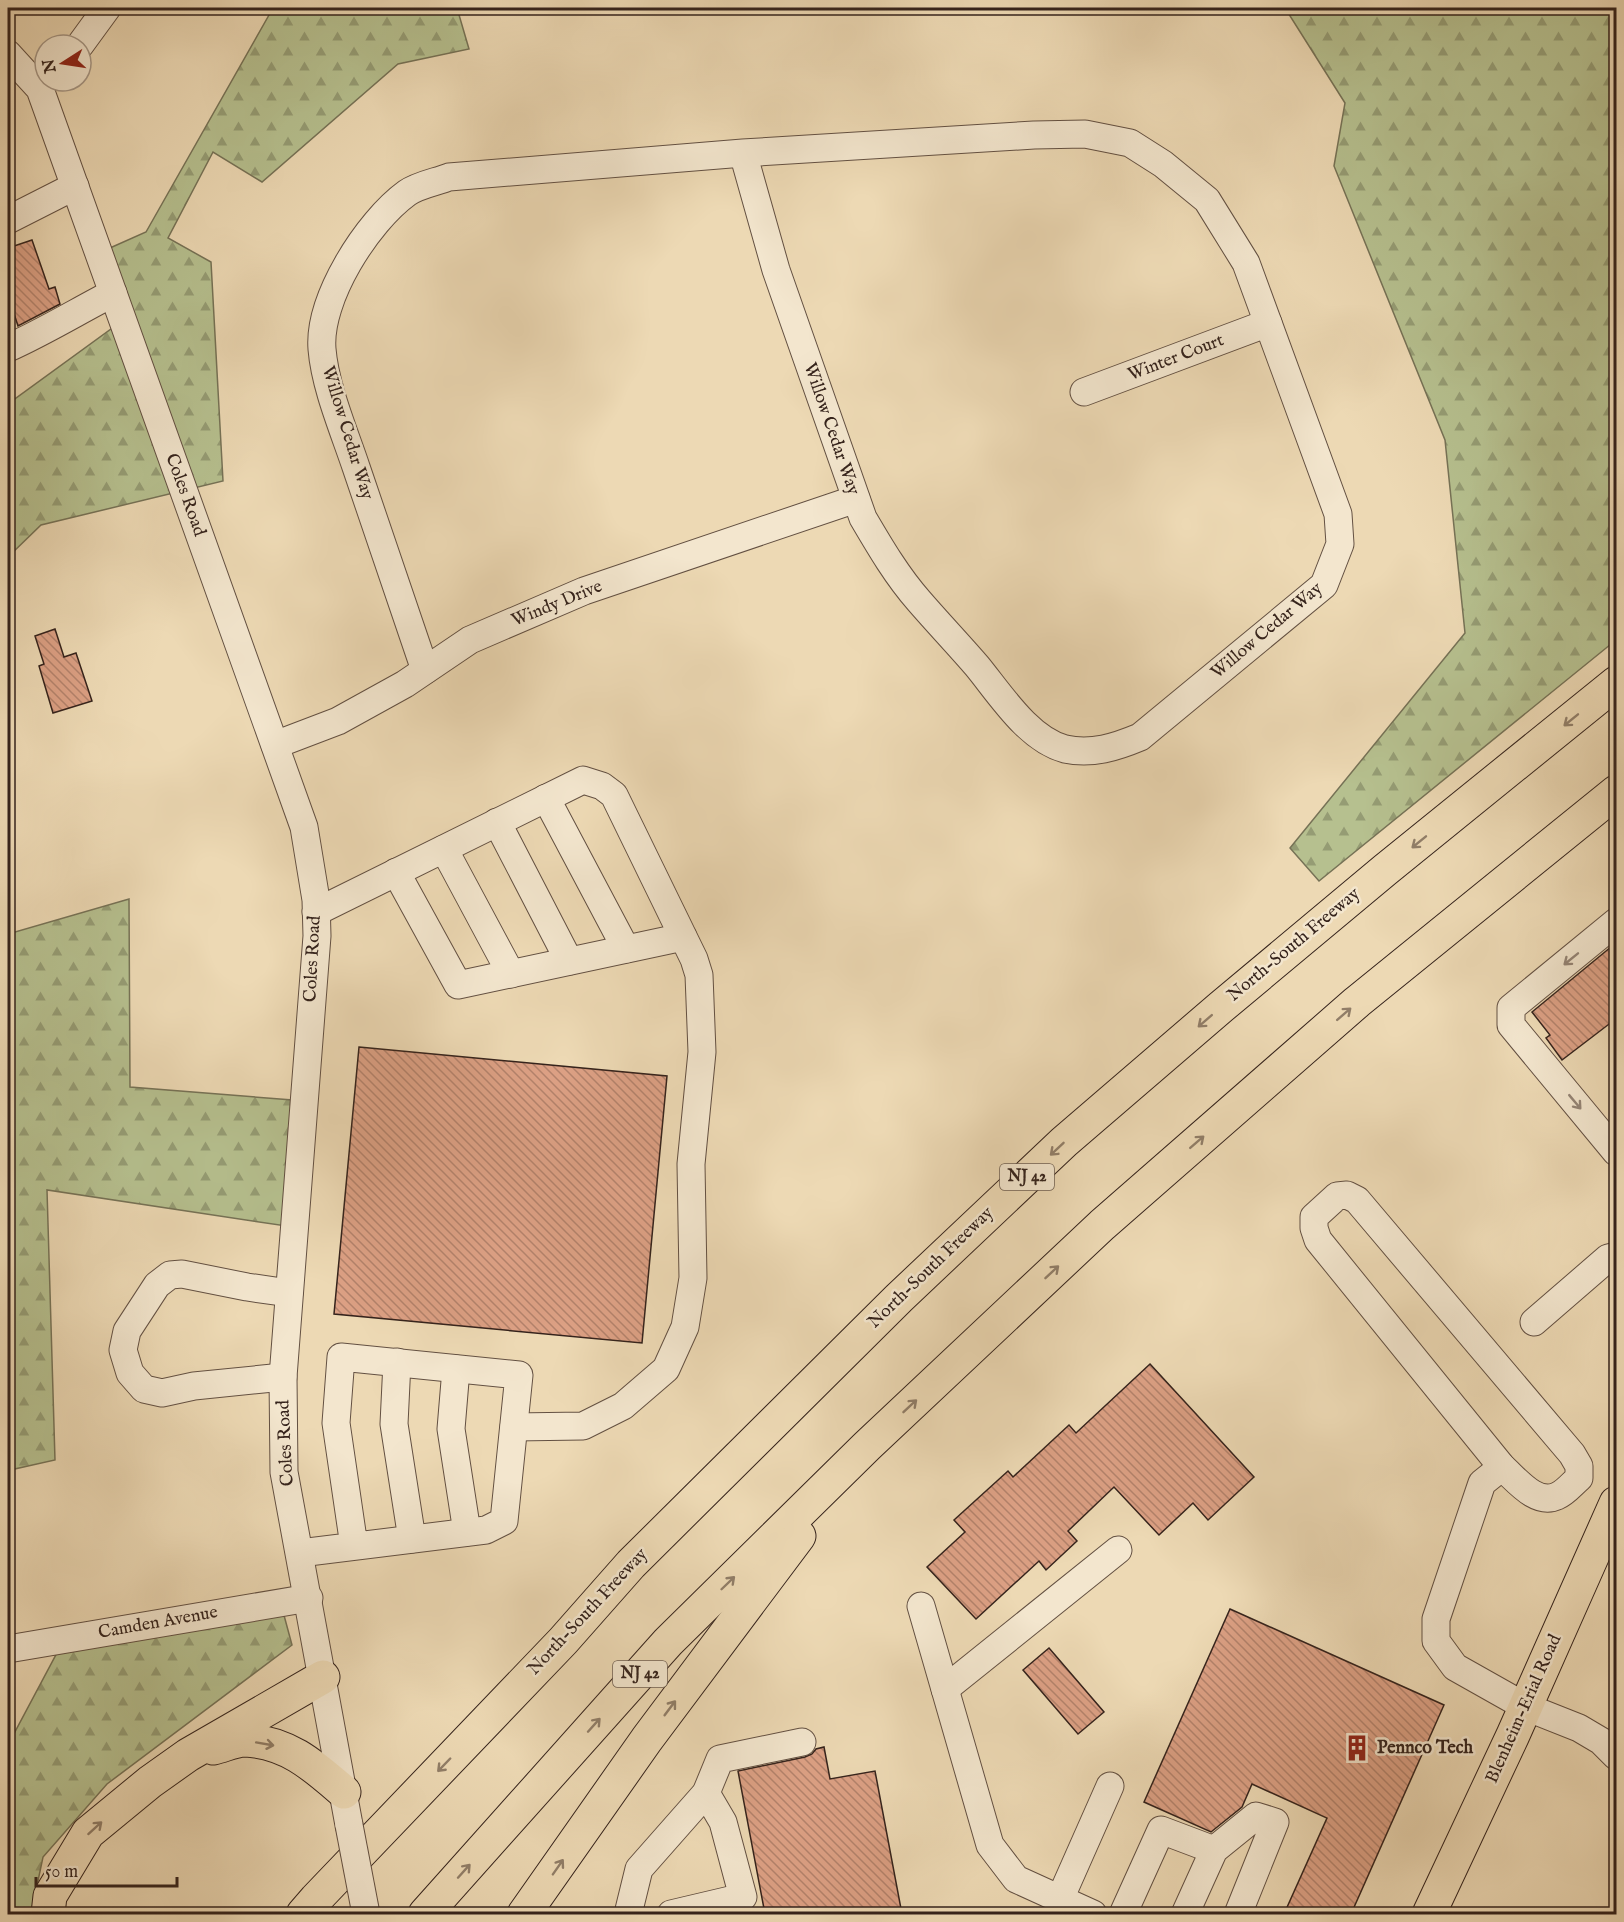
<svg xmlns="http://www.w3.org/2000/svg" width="1624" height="1922" font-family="'IM FELL English',serif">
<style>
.forest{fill:url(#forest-firs);stroke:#767256;stroke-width:1.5}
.building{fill:url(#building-back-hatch);stroke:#35231c;stroke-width:1.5}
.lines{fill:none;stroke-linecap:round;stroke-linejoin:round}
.minor-casing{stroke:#635042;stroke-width:29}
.major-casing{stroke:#35231c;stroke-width:35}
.highway-casing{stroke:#35231c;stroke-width:35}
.minor{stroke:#f3e6ce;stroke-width:27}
.major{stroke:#edd9b4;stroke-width:33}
.highway{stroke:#edd9b4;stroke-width:33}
.minor-bridge-casing{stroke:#635042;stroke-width:29;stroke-linecap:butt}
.minor-bridge{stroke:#f3e6ce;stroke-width:27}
.oneway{stroke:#917e68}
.oneway2{stroke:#948475}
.labels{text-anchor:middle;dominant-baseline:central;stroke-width:5;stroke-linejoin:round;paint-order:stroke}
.shield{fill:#f3e6ce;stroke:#6e5e51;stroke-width:1.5}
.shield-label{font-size:16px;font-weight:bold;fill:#35231c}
.street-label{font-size:18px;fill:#35231c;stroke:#f3e6ce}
.poi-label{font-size:18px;font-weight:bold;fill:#35231c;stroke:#f3e6ce;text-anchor:start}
</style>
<defs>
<pattern id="forest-firs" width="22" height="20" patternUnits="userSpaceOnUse" patternTransform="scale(1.5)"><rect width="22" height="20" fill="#b6c08f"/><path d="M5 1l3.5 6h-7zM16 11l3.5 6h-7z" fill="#959c74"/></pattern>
<pattern id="building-back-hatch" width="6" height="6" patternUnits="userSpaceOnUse" patternTransform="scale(1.5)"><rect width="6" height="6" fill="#dca084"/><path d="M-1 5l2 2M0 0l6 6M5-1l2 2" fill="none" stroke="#b3826b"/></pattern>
</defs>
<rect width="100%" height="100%" fill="#edd9b4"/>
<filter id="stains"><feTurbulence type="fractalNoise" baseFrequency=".00333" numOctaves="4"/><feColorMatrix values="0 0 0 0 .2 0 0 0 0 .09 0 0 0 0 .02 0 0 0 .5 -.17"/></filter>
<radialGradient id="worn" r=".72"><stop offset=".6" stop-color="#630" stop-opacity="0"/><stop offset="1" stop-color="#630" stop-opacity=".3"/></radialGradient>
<g class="forest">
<polygon points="273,8 457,8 469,49 398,64 262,182 213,152 168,238 211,262 223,481 41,525 8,557 8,404 126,318 101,252 146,232"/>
<polygon points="1285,8 1616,8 1616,640 1319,881 1290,848 1465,633 1445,440 1334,166 1345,103"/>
<polygon points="129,899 130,1087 305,1101 293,1227 47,1190 55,1460 10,1470 8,1457 8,934"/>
<polygon points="278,1593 292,1645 107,1784 43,1857 31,1914 8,1914 8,1745 58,1651"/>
</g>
<g class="building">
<polygon points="32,240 49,289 55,287 60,304 18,326 8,295 8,248"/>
<polygon points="55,629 64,657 76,653 92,701 53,713 39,666 44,664 35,636"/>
<polygon points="1617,942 1617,1018 1562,1060 1546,1038 1550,1035 1532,1012"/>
<polygon points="359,1047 667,1076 642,1343 334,1314"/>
<polygon points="1150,1364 1254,1477 1208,1520 1193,1503 1159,1535 1114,1487 1068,1531 1077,1541 1046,1570 1039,1561 976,1619 927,1567 965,1532 954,1520 1008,1471 1013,1477 1069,1425 1076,1433"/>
<polygon points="1230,1609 1444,1705 1351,1914 1284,1914 1327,1818 1252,1784 1242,1807 1211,1832 1144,1802"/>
<polygon points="1049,1648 1104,1712 1078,1734 1023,1670"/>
<polygon points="824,1747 830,1779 875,1771 902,1914 765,1914 738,1771 805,1757 812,1754 816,1749"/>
</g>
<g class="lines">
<g class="minor-casing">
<g id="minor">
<polyline points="80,45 107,8"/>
<polyline points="8,54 40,89 304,827 316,900 317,936 283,1377 284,1472 349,1825"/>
<polyline points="8,220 75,186"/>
<path d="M8 348C44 332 78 311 113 293"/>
<polyline points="1084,392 1268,323"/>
<path d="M425 670C402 603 379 535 356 467 344 431 325 387 322 349 318 299 367 222 407 193 418 185 436 182 449 177L743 153 1034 135 1085 134 1130 143 1163 164 1207 200 1246 263 1338 514 1340 544 1324 585 1140 737C1116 747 1092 755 1065 749 1028 739 1000 694 977 666 958 644 938 623 919 601 897 576 880 547 863 518L776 270 743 153"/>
<polyline points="275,745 338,721 405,684 470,640 584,591 856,499"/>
<polyline points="546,798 626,949"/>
<polyline points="497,822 569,961"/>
<polyline points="444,849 511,974"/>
<polyline points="396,872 458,985 683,937"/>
<polyline points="316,912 583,780 602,786 614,795 694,959 699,975 702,1052 691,1164 693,1278 685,1327 666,1369 623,1406 583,1426 514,1427"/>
<polyline points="1616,922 1511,1008 1511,1025 1616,1152"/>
<path d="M1347 1195 1357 1200 1572 1454 1579 1466V1478C1572 1484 1565 1493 1557 1496 1536 1506 1516 1479 1502 1467L1318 1240 1314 1228V1217L1337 1196Z"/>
<polyline points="1534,1322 1608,1258 1616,1256"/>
<polyline points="397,1362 394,1424 412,1539"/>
<polyline points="456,1369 451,1429 467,1532"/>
<polyline points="283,1377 194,1386 162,1393 144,1389 130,1373 123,1350 127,1331 157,1285 170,1275 182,1274 247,1287 289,1293"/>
<polyline points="1502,1467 1482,1483 1436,1619 1436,1641 1455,1667 1526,1707 1579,1728 1601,1741 1616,1756"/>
<polyline points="300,1553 486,1530 504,1521 519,1375 341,1357 336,1423 354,1546"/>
<polyline points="921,1606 990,1845 1016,1879 1093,1914"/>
<polyline points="8,1649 309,1598"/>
<polyline points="945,1689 1118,1550"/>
<polyline points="1060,1899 1110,1786"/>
<polyline points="628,1914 639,1869 706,1793 720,1759 802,1742"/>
<polyline points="671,1914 743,1897 723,1822 706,1793"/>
<polyline points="1123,1914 1161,1830 1214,1850"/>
<polyline points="1185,1914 1214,1850 1256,1816 1275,1822 1238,1914"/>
</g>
</g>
<g class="major-casing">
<polyline id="major" points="1429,1914 1513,1735 1616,1503"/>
</g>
<g class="highway-casing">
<g id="highway">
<path d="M213 1748C223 1746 235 1740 245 1740 288 1742 314 1766 344 1792"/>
<polyline points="48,1914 50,1896 88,1833 150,1782 188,1755 323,1677"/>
<polyline points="303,1914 316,1899 563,1641 631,1564 899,1298 1064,1142 1221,1007 1385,870 1616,683"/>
<polyline points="425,1914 668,1642 867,1446 1102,1225 1357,1002 1616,792"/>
<polyline points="524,1914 647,1739 799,1536"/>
</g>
</g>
<use href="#minor" class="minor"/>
<use href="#major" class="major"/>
<use href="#highway" class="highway"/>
<g class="minor-bridge-casing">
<polyline id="minor-bridge" points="349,1825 366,1914"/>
</g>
<use href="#minor-bridge" class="minor-bridge"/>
</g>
<defs><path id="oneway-shaft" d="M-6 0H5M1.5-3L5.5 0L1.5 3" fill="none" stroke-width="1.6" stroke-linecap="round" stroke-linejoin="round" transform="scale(1.5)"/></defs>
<g class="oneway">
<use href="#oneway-shaft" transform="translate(1571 720) rotate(141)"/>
<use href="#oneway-shaft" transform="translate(1419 842) rotate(141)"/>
<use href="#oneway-shaft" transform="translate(1344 1014) rotate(-41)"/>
<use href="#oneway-shaft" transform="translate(1205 1021) rotate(139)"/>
<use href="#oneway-shaft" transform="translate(1197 1142) rotate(-41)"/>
<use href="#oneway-shaft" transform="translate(1057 1149) rotate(137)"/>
<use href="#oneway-shaft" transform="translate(1052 1272) rotate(-43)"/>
<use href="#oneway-shaft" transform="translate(910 1406) rotate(-43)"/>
<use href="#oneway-shaft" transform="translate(728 1583) rotate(-44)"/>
<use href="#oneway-shaft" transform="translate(670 1708) rotate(-53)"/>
<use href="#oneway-shaft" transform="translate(594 1725) rotate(-48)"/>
<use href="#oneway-shaft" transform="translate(265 1744) rotate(10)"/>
<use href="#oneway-shaft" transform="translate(444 1765) rotate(134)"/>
<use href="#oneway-shaft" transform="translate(95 1828) rotate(-42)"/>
<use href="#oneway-shaft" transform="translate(558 1867) rotate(-55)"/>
<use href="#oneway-shaft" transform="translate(464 1871) rotate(-48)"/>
</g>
<g class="oneway2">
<use href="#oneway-shaft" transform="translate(1571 959) rotate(141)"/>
<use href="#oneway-shaft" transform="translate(1575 1102) rotate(50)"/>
</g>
<defs>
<g id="building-bare" transform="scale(2.07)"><path d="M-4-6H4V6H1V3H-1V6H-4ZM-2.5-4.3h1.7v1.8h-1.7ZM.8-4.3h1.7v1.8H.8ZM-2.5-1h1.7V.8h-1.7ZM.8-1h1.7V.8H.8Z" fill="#8f2418" stroke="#f3e6ce" stroke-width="2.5" paint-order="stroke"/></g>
</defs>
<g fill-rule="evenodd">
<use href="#building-bare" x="1357" y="1748"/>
</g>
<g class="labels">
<g class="shield">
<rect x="1000" y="1164" width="54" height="26" rx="4.5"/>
<rect x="613" y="1661" width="54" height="26" rx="4.5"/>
</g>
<g class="shield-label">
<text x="1027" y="1177">NJ 42</text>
<text x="640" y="1674">NJ 42</text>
</g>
<g class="street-label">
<text transform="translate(1176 358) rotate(-21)">Winter Court</text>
<text transform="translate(831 429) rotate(71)">Willow Cedar Way</text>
<text transform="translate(347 433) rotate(73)">Willow Cedar Way</text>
<text transform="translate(185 495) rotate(70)">Coles Road</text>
<text transform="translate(557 604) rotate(-22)">Windy Drive</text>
<text transform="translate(1267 631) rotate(-40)">Willow Cedar Way</text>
<text transform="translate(1294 945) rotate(-40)">North-South Freeway</text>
<text transform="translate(313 959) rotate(-87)">Coles Road</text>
<text transform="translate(931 1268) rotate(-44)">North-South Freeway</text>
<text transform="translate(286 1443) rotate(-93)">Coles Road</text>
<text transform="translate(588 1612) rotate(-47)">North-South Freeway</text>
<text transform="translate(158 1623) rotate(-10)">Camden Avenue</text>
<text transform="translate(1524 1709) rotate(-66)">Blenheim-Erial Road</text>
</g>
<g class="poi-label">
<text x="1377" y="1748">Pennco Tech</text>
</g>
</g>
<rect width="1624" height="1922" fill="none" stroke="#edd9b4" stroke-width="30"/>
<rect x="9" y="9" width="1606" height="1904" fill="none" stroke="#35231c" stroke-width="3"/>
<rect x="15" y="15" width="1594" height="1892" fill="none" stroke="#35231c" stroke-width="1.5"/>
<g transform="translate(63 63) rotate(258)"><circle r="28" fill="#f3e6ce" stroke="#a79887" stroke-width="1.5"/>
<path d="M0-4.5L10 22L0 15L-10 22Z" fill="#8f2418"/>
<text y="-9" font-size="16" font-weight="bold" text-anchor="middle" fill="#35231c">N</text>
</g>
<path d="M36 1877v9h141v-9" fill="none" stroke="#35231c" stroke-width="3"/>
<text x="45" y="1877" font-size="18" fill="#35231c" stroke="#f3e6ce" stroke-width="4.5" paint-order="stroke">50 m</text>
<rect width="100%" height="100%" filter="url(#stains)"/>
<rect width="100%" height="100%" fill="url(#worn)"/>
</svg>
